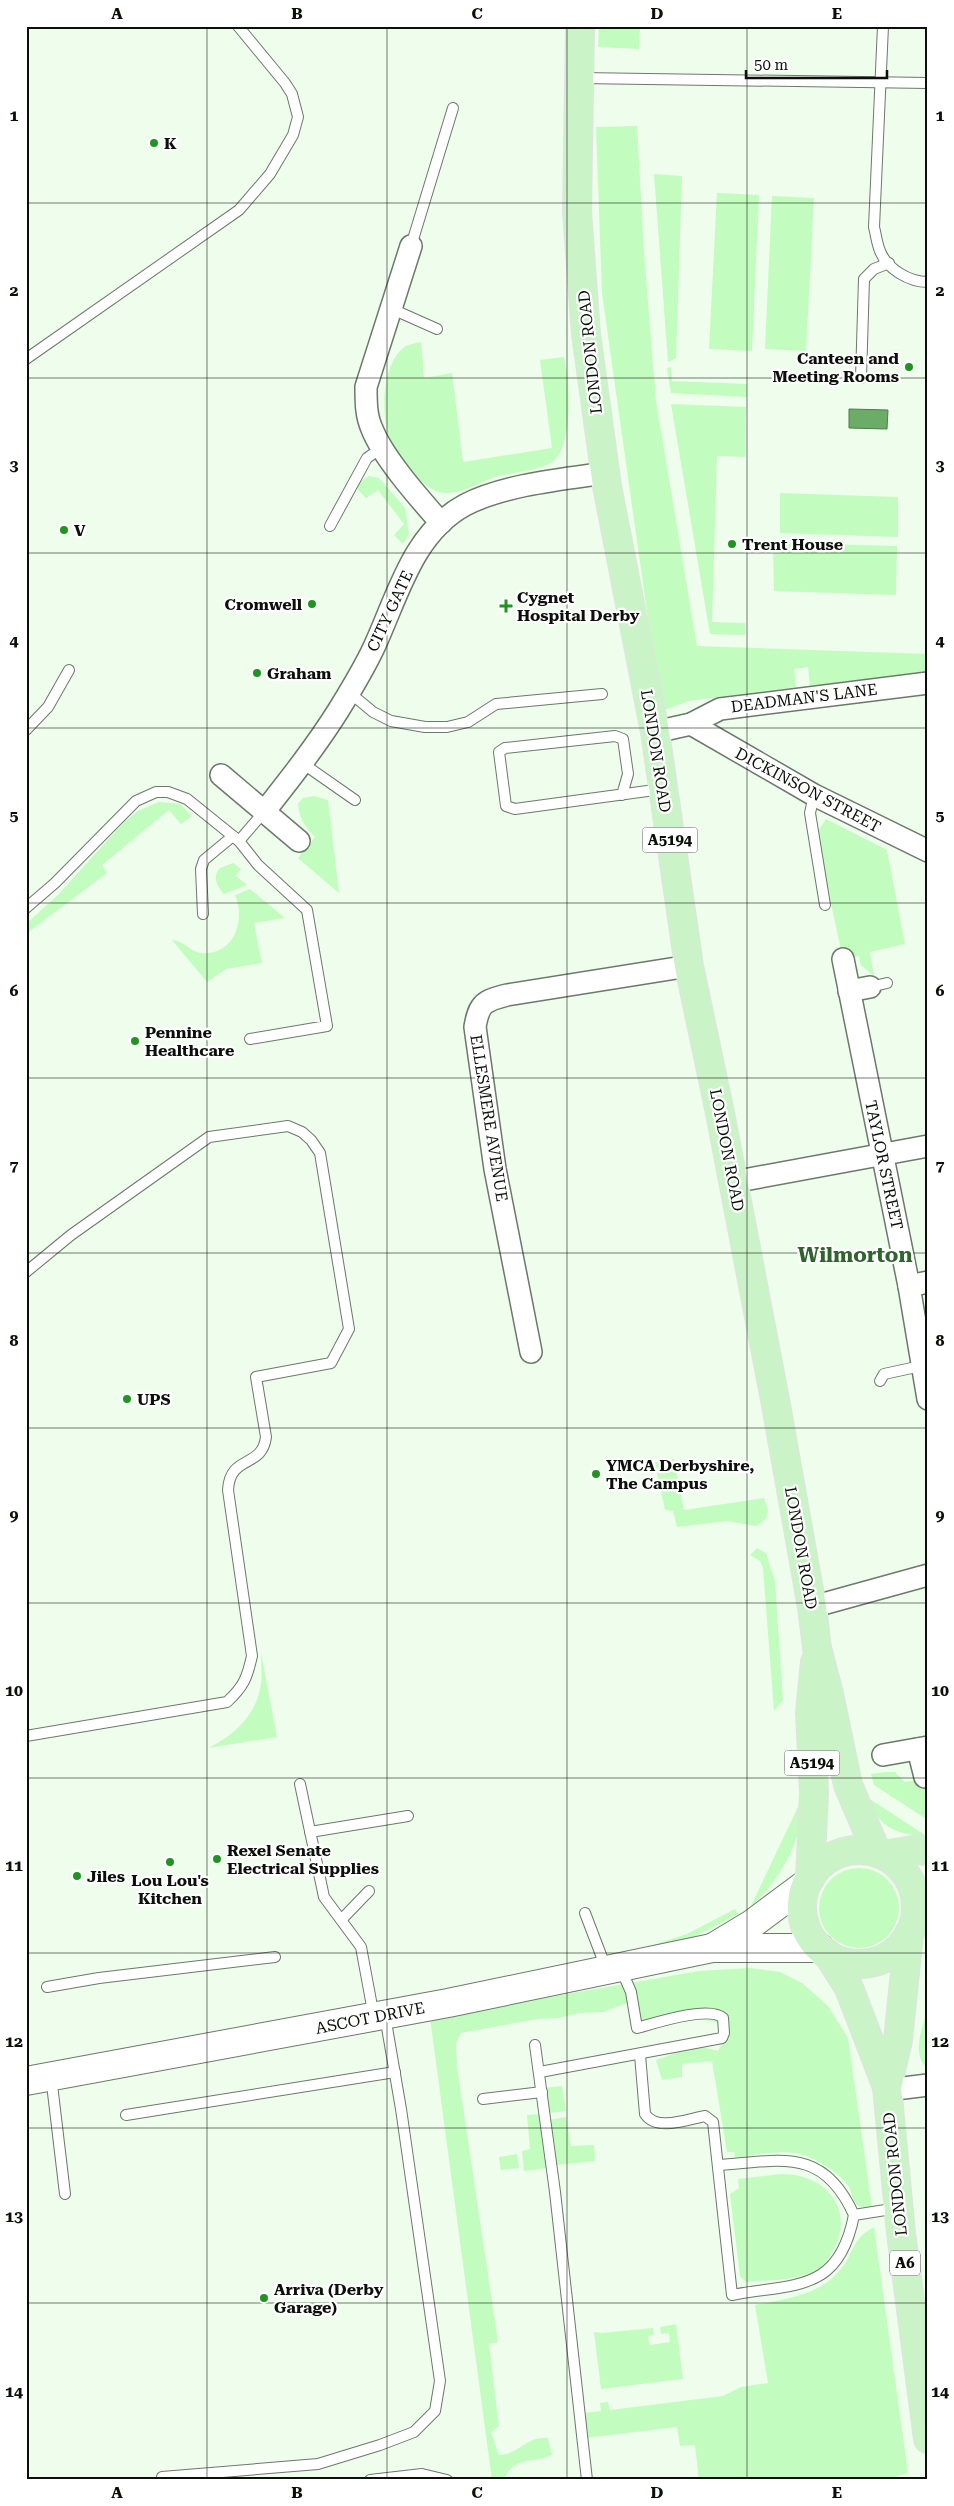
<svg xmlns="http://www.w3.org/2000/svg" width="954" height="2506" font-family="'Roboto Serif',serif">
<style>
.green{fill:#c3fcbf}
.water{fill:#6bac67;stroke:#4e7d4b}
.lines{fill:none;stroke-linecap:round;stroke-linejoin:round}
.lane-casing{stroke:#6b796a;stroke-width:12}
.street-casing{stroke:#6b796a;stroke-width:24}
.secondary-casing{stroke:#6b796a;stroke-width:30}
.primary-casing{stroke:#e2e2e2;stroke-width:30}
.lane{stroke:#fff;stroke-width:10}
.street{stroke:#fff;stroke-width:21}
.secondary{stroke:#fff;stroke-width:28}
.primary{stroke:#cbf3c8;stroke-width:28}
.grid{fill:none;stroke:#0b100a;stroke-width:1;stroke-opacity:0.55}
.poi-dot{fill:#209422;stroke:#fff;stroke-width:2}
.labels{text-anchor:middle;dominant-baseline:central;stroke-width:4.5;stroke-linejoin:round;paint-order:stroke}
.shield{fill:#fff;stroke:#545854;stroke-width:1}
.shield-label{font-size:15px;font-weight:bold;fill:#0b100a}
.poi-label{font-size:16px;font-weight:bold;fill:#0b100a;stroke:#fff;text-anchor:start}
.street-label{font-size:16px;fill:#0b100a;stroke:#fff}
.district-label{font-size:21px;font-weight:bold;fill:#30632e;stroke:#fff}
.neatline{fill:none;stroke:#0b100a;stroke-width:2}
.grid-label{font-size:16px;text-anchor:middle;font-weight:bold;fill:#0b100a}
</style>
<rect width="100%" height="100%" fill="#eefdec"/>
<g class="green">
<polygon points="599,26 640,26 639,49 598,47"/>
<polygon points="637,126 644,252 656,401 697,646 928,654 928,671 810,686 808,667 794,669 796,687 689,701 661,711 602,293 596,127"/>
<polygon points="654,174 682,176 676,358 668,362"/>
<polygon points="717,193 759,195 752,351 709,349"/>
<polygon points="772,196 814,198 806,351 765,349"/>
<path d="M421 342 424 378 452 373 463 462 552 448 540 360 564 357C570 379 574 448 552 462 537 472 508 472 490 479 474 485 454 498 436 491 420 484 401 460 393 445 379 421 381 362 406 346 410 344 416 343 421 342Z"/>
<polygon points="671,367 672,381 747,384 747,397 671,393 667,368"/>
<polygon points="671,404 746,407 745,457 717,456 712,622 745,623 745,635 710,634"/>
<polygon points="369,476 379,478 405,508 409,534 403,544 394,535 404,524 378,490 366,498 358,490 357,484"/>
<polygon points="780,493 898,497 898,537 780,533"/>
<polygon points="778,543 897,546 896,595 774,591 773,544"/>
<path d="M314 796 328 800 339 893 298 858 315 837C305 827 299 818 298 804L303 798Z"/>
<polygon points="159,802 180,804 192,816 181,824 169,810 102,865 107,873 26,934 26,924 58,895 124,822 138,811"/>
<polygon points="826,819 887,850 905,944 870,952 874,976 861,965 859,956 843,959 816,834"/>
<path d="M233 863 241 869 236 876 247 885 224 894C217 887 212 876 220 868Z"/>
<path d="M250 889 285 918 254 923 262 963 226 969 207 982 172 940C182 940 190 951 200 953 234 957 246 920 235 895Z"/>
<polygon points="674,1459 684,1510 764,1498 768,1510 766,1519 756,1526 727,1521 677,1527 673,1511 665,1510 655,1462"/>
<polygon points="757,1548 766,1553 775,1581 783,1700 774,1711 763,1568 760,1561 750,1555"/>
<path d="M261 1653 277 1737 208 1748C232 1737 255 1716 260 1689 263 1678 261 1665 261 1653Z"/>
<polygon points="886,1772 895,1772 905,1782 928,1778 928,1820 874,1785 871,1774"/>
<path d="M862 1794 928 1837C889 1833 882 1827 862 1794Z"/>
<path d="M799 1805C807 1837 775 1886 751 1906Z"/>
<circle cx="859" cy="1908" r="40"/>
<polygon points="735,1909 738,1914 690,1939 611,1958 604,1956 644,1948 687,1934"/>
<path d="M750 1968 780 1972 802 1983 828 2006 848 2038 872 2207C866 2207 861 2208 857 2205 852 2200 852 2193 849 2187 840 2174 823 2163 809 2157 787 2147 758 2155 735 2158L734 2152H727L712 2061 682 2064V2077L662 2080 656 2060C688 2051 682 2041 718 2051L728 2031 717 2022 677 2016 673 2012 639 2021 636 2000 603 2012 580 2013 558 2018 537 2019 461 2033 456 2044 457 2066 498 2342 489 2344 499 2426 491 2432 499 2455C518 2455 527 2436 548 2438L552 2455C534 2464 514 2455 504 2480H492L430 2018 699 1971Z"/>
<path d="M928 2009V2068C910 2055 923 2026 928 2009Z"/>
<polygon points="562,2086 566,2111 549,2113 545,2088"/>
<polygon points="541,2114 548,2168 524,2171 522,2151 530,2149 527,2115"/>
<polygon points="566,2117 571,2146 594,2145 595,2161 555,2165 549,2120"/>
<polygon points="517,2154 519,2168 501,2170 499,2157"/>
<path d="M782 2174C826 2174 856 2210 833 2251 829 2257 824 2266 818 2269 798 2281 769 2280 746 2282L740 2276 730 2194 739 2188 738 2179Z"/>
<path d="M874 2227 908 2473 885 2480H699L695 2445 680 2446 677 2427 587 2438 584 2413 601 2411 600 2403 608 2402 610 2410 723 2396 741 2387 768 2383 755 2305C790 2298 825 2295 846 2262 856 2244 855 2238 874 2227Z"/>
<polygon points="676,2324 683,2379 601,2389 594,2332 601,2333 653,2328 654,2335 648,2336 650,2345 670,2342 669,2333 661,2334 660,2327"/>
</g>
<polygon class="water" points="849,409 888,410 887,429 849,428"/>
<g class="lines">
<g class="lane-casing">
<g id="lane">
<path d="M883 26 874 227C876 235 877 244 880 251 887 269 909 282 928 282"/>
<polyline points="580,78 928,83"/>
<polyline points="411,246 453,108"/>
<polyline points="392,309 437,329"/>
<polyline points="26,359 239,210 270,174 293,135 298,117 292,94 285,83 238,26"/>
<polyline points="861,378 864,279 874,269 889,263"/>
<polyline points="330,526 367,458 383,447"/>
<polyline points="349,692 373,712 391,721 425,727 447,727 468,722 496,704 602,694"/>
<polyline points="26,730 48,707 69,670"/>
<polyline points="302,763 355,800"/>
<polyline points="622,795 628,774 623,739 615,736 505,748 499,752 506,806 515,809 662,789"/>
<polyline points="814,795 810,813 825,905"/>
<polyline points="239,841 264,812"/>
<polyline points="26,908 55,883 136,801 156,792 168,792 187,799 239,841 258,865 307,910 327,1026 250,1039"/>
<polyline points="203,914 201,869 204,860 233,836"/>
<polyline points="870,987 887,983"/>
<path d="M26 1272 71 1235 209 1137 288 1126 302 1132 311 1140 320 1153 349 1329 331 1363 256 1377 266 1437C262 1469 230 1454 228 1490L252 1656C247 1678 244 1686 227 1702L26 1736"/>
<polyline points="880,1381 884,1374 921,1366"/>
<polyline points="300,1784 324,1897 361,1947 374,2017"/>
<polyline points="310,1832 408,1816"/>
<polyline points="585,1913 606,1968"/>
<polyline points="342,1919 369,1891"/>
<polyline points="47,1987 99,1978 275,1957"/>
<polyline points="535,2045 555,2192 587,2480"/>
<path d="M640 2055 645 2114C657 2132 688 2119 705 2116L713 2122 732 2295C795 2283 839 2293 854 2215 823 2146 781 2161 718 2165"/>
<path d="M540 2072 722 2038 724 2033 723 2018C709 2005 655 2023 637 2028L631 1992 621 1969"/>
<polyline points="51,2076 65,2194"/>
<polyline points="483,2099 542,2092"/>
<polyline points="126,2115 395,2072"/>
<polyline points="854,2215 898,2208"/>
<polyline points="162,2477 318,2464 380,2445 414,2432 435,2411 440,2381 401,2109 385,2016"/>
<polyline points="370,2480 422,2474 447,2480"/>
</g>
</g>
<g class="street-casing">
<g id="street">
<path d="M411 246 366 387C366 402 366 416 372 429 384 459 420 499 441 523"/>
<polyline points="691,724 814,795 928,851"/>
<polyline points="655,732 691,724 720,709 928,683"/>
<polyline points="221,775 299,841"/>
<path d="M264 812C290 779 316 746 338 711 351 690 365 667 375 645 398 595 413 533 465 505 503 485 563 479 605 473"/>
<polyline points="843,959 909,1286 928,1399"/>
<polyline points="849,991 870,987"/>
<polyline points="733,1182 928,1146"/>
<polyline points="909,1286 928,1282"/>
<path d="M531 1352 495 1169 475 1027C479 1003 484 1001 507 995L689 966"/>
<polyline points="812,1607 928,1575"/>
<polyline points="918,1749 925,1777"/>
<polyline points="883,1755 928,1747"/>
<polyline points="887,2090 928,2085"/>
</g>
</g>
<g class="secondary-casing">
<g id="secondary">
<polyline points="712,1948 752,1924 807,1883"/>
<polyline points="26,2081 448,2003 712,1948 820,1948"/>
</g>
</g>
<g class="primary-casing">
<g id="primary">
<polyline points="580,26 577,212 586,334 607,486 655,732 689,966 720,1113 776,1405 812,1607 817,1648 829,1694 848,1785 877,1853"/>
<circle cx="859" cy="1907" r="57"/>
<polyline points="884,1855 913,1850 928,1851"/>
<polyline points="810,1879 814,1793 810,1713 815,1662"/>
<polyline points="827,1953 849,1988 887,2087 901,2233 928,2439"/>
<polyline points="887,2087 898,2040 909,1934"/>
</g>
</g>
<use href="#lane" class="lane"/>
<use href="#street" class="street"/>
<use href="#secondary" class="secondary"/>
<use href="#primary" class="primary"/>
</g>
<path class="grid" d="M207 26V2480M387 26V2480M567 26V2480M747 26V2480M26 203H928M26 378H928M26 553H928M26 728H928M26 903H928M26 1078H928M26 1253H928M26 1428H928M26 1603H928M26 1778H928M26 1953H928M26 2128H928M26 2303H928"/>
<g class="poi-dot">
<circle cx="154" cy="143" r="5"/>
<circle cx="909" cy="367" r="5"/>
<circle cx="64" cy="530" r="5"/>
<circle cx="732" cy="544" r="5"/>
<circle cx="312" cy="604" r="5"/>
<path d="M503.5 598.5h5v5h5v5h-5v5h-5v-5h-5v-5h5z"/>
<circle cx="257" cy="673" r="5"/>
<circle cx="135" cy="1041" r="5"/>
<circle cx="127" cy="1399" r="5"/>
<circle cx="596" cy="1474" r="5"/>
<circle cx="217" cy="1859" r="5"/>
<circle cx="170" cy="1862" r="5"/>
<circle cx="77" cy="1876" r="5"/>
<circle cx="264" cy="2298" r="5"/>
</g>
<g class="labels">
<g class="shield">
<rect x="642.5" y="827.5" width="55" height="25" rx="4"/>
<rect x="784.5" y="1750.5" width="55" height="25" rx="4"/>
<rect x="890" y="2250.5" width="30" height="25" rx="4"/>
</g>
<g class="shield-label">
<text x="670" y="840">A5194</text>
<text x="812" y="1763">A5194</text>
<text x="905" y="2263">A6</text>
</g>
<g class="poi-label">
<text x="164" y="143">K</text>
<text x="899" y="358" text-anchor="end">Canteen and<tspan x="899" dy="18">Meeting Rooms</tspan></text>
<text x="74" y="530">V</text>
<text x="742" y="544">Trent House</text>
<text x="517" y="597">Cygnet<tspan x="517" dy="18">Hospital Derby</tspan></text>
<text x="302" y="604" text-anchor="end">Cromwell</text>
<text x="267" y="673">Graham</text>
<text x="145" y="1032">Pennine<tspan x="145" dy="18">Healthcare</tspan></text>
<text x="137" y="1399">UPS</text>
<text x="606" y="1465">YMCA Derbyshire,<tspan x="606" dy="18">The Campus</tspan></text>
<text x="227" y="1850">Rexel Senate<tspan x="227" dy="18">Electrical Supplies</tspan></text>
<text x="87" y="1876">Jiles</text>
<text x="170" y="1880" text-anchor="middle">Lou Lou's<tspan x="170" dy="18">Kitchen</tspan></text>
<text x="274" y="2289">Arriva (Derby<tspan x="274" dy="18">Garage)</tspan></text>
</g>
<g class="street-label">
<text transform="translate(590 352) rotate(-96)">LONDON ROAD</text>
<text transform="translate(390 611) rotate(-65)">CITY GATE</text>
<text transform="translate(804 698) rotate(-7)">DEADMAN'S LANE</text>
<text transform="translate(656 751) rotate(81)">LONDON ROAD</text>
<text transform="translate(808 790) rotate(28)">DICKINSON STREET</text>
<text transform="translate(489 1118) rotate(81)">ELLESMERE AVENUE</text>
<text transform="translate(727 1150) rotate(79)">LONDON ROAD</text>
<text transform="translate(884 1165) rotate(78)">TAYLOR STREET</text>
<text transform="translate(801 1548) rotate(80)">LONDON ROAD</text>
<text transform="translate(370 2018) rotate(-11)">ASCOT DRIVE</text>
<text transform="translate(895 2174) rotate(-96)">LONDON ROAD</text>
</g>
<g class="district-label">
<text x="855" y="1255">Wilmorton</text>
</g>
</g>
<rect width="954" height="2506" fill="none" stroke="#ffffff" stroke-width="55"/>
<path d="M746 70v8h141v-8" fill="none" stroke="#0b100a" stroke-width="2.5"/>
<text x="754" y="70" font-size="15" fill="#0b100a" stroke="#ffffff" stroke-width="4" paint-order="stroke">50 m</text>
<rect x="28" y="28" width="898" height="2450" class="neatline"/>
<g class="grid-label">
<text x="117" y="19">A</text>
<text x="297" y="19">B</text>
<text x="477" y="19">C</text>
<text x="657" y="19">D</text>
<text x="837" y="19">E</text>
<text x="14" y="121">1</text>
<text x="940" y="121">1</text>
<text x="14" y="296">2</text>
<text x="940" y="296">2</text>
<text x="14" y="471">3</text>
<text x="940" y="471">3</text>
<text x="14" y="646">4</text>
<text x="940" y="646">4</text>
<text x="14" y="821">5</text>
<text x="940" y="821">5</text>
<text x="14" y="996">6</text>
<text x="940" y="996">6</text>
<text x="14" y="1171">7</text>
<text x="940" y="1171">7</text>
<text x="14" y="1346">8</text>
<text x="940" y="1346">8</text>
<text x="14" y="1521">9</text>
<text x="940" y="1521">9</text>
<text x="14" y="1696">10</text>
<text x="940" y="1696">10</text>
<text x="14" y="1871">11</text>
<text x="940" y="1871">11</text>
<text x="14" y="2047">12</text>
<text x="940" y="2047">12</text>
<text x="14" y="2222">13</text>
<text x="940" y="2222">13</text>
<text x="14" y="2397">14</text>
<text x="940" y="2397">14</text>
<text x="117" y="2498">A</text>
<text x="297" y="2498">B</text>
<text x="477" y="2498">C</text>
<text x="657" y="2498">D</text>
<text x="837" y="2498">E</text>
</g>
</svg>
